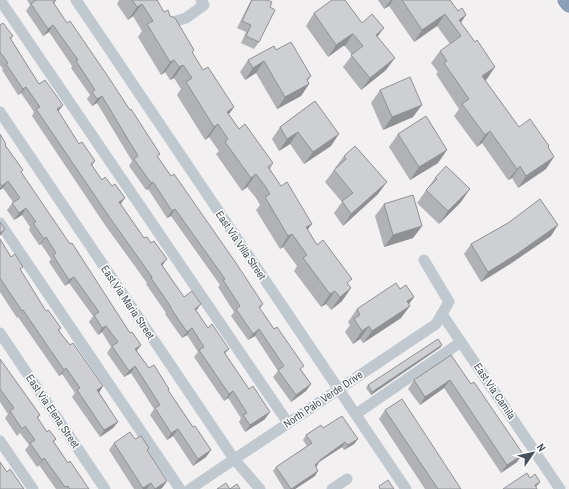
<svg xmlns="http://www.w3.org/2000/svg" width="569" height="489" font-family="'Archivo Narrow',sans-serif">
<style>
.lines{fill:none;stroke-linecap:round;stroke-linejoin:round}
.highway-casing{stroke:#788ca5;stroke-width:17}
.minor{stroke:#c1c9d0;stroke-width:11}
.highway{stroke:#8ca0b9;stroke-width:16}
.wall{fill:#b0b2b5}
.shaded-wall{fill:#909194}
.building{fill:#cdcfd3;stroke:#909194}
.labels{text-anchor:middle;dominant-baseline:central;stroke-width:3;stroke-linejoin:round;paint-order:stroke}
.street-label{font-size:11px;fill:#49525b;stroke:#fff}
</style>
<rect width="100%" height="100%" fill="#f2f0f0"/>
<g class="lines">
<g class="highway-casing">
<polyline id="highway" points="566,0 569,4"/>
</g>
<g class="minor">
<polyline points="0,0 288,423"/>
<polyline points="76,0 406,489"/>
<polyline points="166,24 186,18 204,5 201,0"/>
<polyline points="0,112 234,459 260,489"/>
<polyline points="0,223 180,489"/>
<polyline points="442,314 560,489"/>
<polyline points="0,333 105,489"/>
<polyline points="356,414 461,342"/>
<polyline points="0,441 33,489"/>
<polyline points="190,489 436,324 449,302 424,260"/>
<polyline points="332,489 347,479"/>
</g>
<use href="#highway" class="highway"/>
</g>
<g class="wall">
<polygon points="27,0 56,0 54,4 171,176 263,304 260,309 311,384 306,391 291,402 273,377 278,371 255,336 248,340 231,316 234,312 218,287 220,285 171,216 167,218 148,189 146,190 129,166 132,161 97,103 92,106 87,99 90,95 71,68 72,66 49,32 43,36 26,11 30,5"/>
<polygon points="119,0 158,0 157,0 164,12 170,16 194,50 192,53 229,115 239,129 273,163 270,169 317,245 351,288 342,301 331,310 326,304 321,307 294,271 297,266 283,247 280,249 256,210 260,205 256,198 247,187 242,191 216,154 219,151 209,137 205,140 177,95 181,89 174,78 170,80 165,72 161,75 138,37 142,31 133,16 128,20 117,4"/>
<polygon points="251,0 267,0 259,42 254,49 241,43 246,32 237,28"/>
<polygon points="378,0 450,0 487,79 485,80 519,127 548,148 546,169 518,188 512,178 508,180 482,143 477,147 454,116 459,109 436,74 438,72 431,63 440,51 450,44 437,26 414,42 389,6 384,9"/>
<polygon points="314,13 362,23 378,37 386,70 361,90 343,67 352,55 345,46 343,46 328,57 306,26"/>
<polygon points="0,25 13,36 11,39 39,84 58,111 79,144 95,161 92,166 102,180 121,204 184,297 196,311 208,328 229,349 225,354 265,419 245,432 239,422 241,418 228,398 224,401 194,357 198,352 187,335 182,338 165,314 166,313 146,284 147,283 105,225 32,116 34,112 21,93 18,95 2,70 3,69 0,65"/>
<polygon points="276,50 308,81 309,84 301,96 277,109 256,73 245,80 240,72 248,60"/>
<polygon points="380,90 413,117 383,130 371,103"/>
<polygon points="315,101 331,146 304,164 290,144 279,151 272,139 280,127"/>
<polygon points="0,134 6,144 5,145 23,170 21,173 137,351 149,368 168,391 193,427 211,450 206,457 193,466 173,436 167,440 150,415 154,409 131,373 124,377 107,353 111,347 102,332 98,335 89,322 93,316 69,283 65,286 49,262 51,259 41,244 39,245 29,230 30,227 22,215 14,220 7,210 13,202 3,188 0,190"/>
<polygon points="398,134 438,163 410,180 389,147"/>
<polygon points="344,156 378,194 343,226 334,213 342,202 325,182 334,170 336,168 335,168"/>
<polygon points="435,178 461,202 439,224 417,203"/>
<polygon points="384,204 422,226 413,238 384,247 375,216"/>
<polygon points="508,223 551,236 510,264 481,282 464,254 471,244"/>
<polygon points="0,239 46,311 61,328 59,331 70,345 103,386 99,392 118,422 113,428 100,437 72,397 75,393 62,374 59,376 18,317 17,318 0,292"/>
<polygon points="400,289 414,297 409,304 401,318 363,343 360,339 353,344 345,332 350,325 348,322 357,309"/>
<polygon points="441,347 371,395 366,388 368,385"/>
<polygon points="451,355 517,462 501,473 444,388 420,405 408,389 414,380"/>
<polygon points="0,359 40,415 38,418 47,432 56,439 54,442 68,463 89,489 56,489 39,465 37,467 25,450 29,445 20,433 17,436 5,418 8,414 0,402"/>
<polygon points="385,410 461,489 425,489 379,419"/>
<polygon points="323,428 358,439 354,444 344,450 342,447 319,462 316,467 315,476 295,489 284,489 273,471 276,467 307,446 303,440 306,435"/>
<polygon points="135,439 147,451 167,481 162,488 160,489 134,489 109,450 114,443"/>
</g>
<g class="shaded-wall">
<polygon points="391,0 393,0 389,6 384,9"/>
<polygon points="142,4 133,16 128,20 137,7"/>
<polygon points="445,14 437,26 414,42 422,30"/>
<polygon points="466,15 458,27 459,20"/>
<polygon points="53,25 49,32 43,36 48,29"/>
<polygon points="384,28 375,40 376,35"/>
<polygon points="352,34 353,34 345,46 343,46 328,57 336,45"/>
<polygon points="395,58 386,70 361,90 370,78"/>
<polygon points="174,60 165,72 161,75 170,62"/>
<polygon points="264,61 256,73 245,80 253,68"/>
<polygon points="183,65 174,78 170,80 179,67"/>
<polygon points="495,67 487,79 474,88 482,76"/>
<polygon points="311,76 303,87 309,84 301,96 277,109 285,97 307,79"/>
<polygon points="26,87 21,93 18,95 23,89"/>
<polygon points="102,96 97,103 92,106 97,99"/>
<polygon points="63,105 58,112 57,109"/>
<polygon points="422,105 413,117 383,130 392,117"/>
<polygon points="234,107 225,120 227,112"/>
<polygon points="218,124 209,137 205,140 214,127"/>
<polygon points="490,131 482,143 477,147 485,135"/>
<polygon points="298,132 290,144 279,151 287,139"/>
<polygon points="339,134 331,146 304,164 313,152"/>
<polygon points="447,150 438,163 410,180 419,167"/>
<polygon points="554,157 546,169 518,188 526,176"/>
<polygon points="520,166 512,178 508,180 517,169"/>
<polygon points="256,174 247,187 242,191 251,178"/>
<polygon points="8,181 3,188 0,190 0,188 2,186"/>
<polygon points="153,182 148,189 146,190 151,183"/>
<polygon points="387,182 378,194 343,226 351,214"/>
<polygon points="470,189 461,202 439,224 448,211"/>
<polygon points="125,198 120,205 119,202"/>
<polygon points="26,208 22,215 14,220 19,213"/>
<polygon points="175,209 171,216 167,218 172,211"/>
<polygon points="312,224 303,236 306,227"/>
<polygon points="558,225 551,236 510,264 481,282 488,272"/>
<polygon points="422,226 413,238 384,247 393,235"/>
<polygon points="5,229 0,236 0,233"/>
<polygon points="292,234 283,247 280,249 288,236"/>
<polygon points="46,237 41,244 39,245 44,239"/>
<polygon points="167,259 162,266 161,264"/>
<polygon points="74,277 69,283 65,286 69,280"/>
<polygon points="351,288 342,301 331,310 340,297"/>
<polygon points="335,291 326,304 321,307 330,294"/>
<polygon points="414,297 406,308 410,306 401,318 363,343 372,331 407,301"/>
<polygon points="201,304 196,311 190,316 195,309"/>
<polygon points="106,326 102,332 98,335 102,328"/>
<polygon points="369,326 360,339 353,344 362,331"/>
<polygon points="192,328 187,335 182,338 187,332"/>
<polygon points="259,329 255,336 248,340 253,334"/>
<polygon points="141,345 136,352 135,349"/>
<polygon points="442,345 441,347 371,395 372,392"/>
<polygon points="135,366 131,373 124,377 129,371"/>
<polygon points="66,368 62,374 59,376 64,370"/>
<polygon points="450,380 444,388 420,405 425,397"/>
<polygon points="311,384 306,391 291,402 296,395"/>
<polygon points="103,386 99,393 97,390"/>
<polygon points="233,391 228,398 224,401 229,394"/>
<polygon points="270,412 265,419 245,432 250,425"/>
<polygon points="118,422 113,428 100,437 104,430"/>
<polygon points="178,429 173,436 167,440 171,433"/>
<polygon points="358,439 354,444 344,450 348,445"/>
<polygon points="345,442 342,447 319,462 317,466 311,470 320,460"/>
<polygon points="211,450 206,457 193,466 198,459"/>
<polygon points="523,454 517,462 501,473 507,465"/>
<polygon points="44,458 39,465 37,467 42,460"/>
<polygon points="318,471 315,476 295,489 292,489"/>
<polygon points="167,481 162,488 160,489 154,489"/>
<polygon points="540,482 536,487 533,489 535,485"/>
<polygon points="151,483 147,489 142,489 143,488"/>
</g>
<g class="building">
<polygon points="36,0 56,0 53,2 67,23 70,21 107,75 130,110 131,109 160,154 157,156 171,176 174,174 236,263 263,304 259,307 274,329 277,327 304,366 300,369 311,384 296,395 278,370 284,366 259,329 253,334 236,309 240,306 223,280 225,279 175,209 172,211 153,182 151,183 134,159 138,156 102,96 97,99 92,92 95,90 76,61 78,60 53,25 48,29 31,4"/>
<polygon points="132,0 157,0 164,12 168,10 170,16 175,18 194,50 192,52 203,70 208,67 234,107 227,112 239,129 245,124 273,163 268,167 281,186 287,182 312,224 306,227 317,245 323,240 352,279 347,283 351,288 340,297 335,291 330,294 303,258 307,255 292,234 288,236 265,197 270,194 265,186 256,174 251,178 225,142 228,139 218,124 214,127 186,82 192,78 183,65 179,67 174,60 170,62 147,24 153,21 142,4 137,7"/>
<polygon points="252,0 267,0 272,2 270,7 275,10 259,42 246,36 251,25 242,21"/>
<polygon points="332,0 345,0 362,23 372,14 384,28 376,35 395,58 370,78 351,55 363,46 353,34 352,34 336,45 314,13"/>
<polygon points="402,0 450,0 458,11 462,8 466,15 459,20 475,42 477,40 495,67 482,76 519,127 530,119 549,146 548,147 554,157 526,176 520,166 517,169 490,131 485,135 462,104 469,99 444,63 447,61 440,51 461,36 445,14 422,30"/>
<polygon points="3,23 13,36 10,38 39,84 45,80 63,105 57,109 79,144 82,142 95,161 91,164 102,180 105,177 112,186 115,184 125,198 119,202 144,238 147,237 151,243 154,241 167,259 161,264 184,297 192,291 201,304 195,309 208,328 212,324 229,349 224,352 249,389 253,386 270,412 250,425 243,415 247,413 233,391 229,394 199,350 204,347 192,328 187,332 170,307 171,307 151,278 152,277 110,218 36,109 40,107 26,87 23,89 6,64 8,63 0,52 0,25"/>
<polygon points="291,42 311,76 307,79 309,84 285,97 264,61 253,68 248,60 274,46 276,50"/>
<polygon points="410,77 422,105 392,117 380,90"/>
<polygon points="315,101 339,134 313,152 298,132 287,139 280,127"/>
<polygon points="426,116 447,150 419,167 398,134"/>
<polygon points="0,134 6,144 5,145 23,170 21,172 70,244 72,243 130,333 132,332 141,345 135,349 149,368 154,365 169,389 168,390 193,427 195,426 211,450 198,459 178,429 171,433 155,408 160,405 135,366 129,371 112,346 118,342 106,326 102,328 94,315 99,312 74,277 69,280 53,255 56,253 46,237 44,239 33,223 36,222 26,208 19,213 12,203 20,198 8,181 2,186 0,183"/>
<polygon points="355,146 387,182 351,214 342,201 353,193 334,170 346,159 344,156"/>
<polygon points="446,166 470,189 448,211 426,190 437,179 435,178"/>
<polygon points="413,195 422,226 393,235 384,204"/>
<polygon points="540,199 558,225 517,254 488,272 471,244 508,223"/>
<polygon points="0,222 5,229 0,233"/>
<polygon points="0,239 11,257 15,254 23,267 20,269 46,311 48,310 61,328 58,330 70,345 73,343 103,386 97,390 118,422 104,430 77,390 80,388 66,368 64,370 23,310 22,311 0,278"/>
<polygon points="396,283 400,289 406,285 414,297 407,301 410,306 372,331 369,326 362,331 354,319 360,315 357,309"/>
<polygon points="438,339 442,345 372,392 368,385"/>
<polygon points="451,355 471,384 474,382 523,454 507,465 450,380 425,397 414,380"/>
<polygon points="0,359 40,415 37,417 47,432 49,430 56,439 53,441 68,463 70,461 89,489 70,489 68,486 65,487 44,458 42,460 30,443 35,440 25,426 22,429 10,411 14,408 0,389"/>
<polygon points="402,399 461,489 438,489 385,410"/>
<polygon points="342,416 358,439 348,445 345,442 320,460 320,461 315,465 318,471 291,489 276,467 312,443 306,435 321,425 323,428"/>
<polygon points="130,432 135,439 141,436 149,448 147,450 167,481 155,489 151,483 143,488 114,443"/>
<polygon points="0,462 7,472 10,469 24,489 0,489"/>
<polygon points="527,473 530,478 535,474 540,482 535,485 537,489 503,489"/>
<polygon points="388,480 394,489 380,489 379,486"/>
<polygon points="226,483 230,489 237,484 240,489 217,489"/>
</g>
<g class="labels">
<g class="street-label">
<text transform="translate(241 245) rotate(56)">East Via Villa Street</text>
<text transform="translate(128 302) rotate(56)">East Via Maria Street</text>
<text transform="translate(495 391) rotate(56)">East Via Camila</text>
<text transform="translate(323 399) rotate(-34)">North Palo Verde Drive</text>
<text transform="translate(53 411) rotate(56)">East Via Elena Street</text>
</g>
</g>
<g transform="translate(533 453) rotate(56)" stroke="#ffffff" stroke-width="3" paint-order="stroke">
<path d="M0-3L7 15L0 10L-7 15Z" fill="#49525b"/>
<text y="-6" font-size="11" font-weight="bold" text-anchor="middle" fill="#49525b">N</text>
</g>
</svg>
